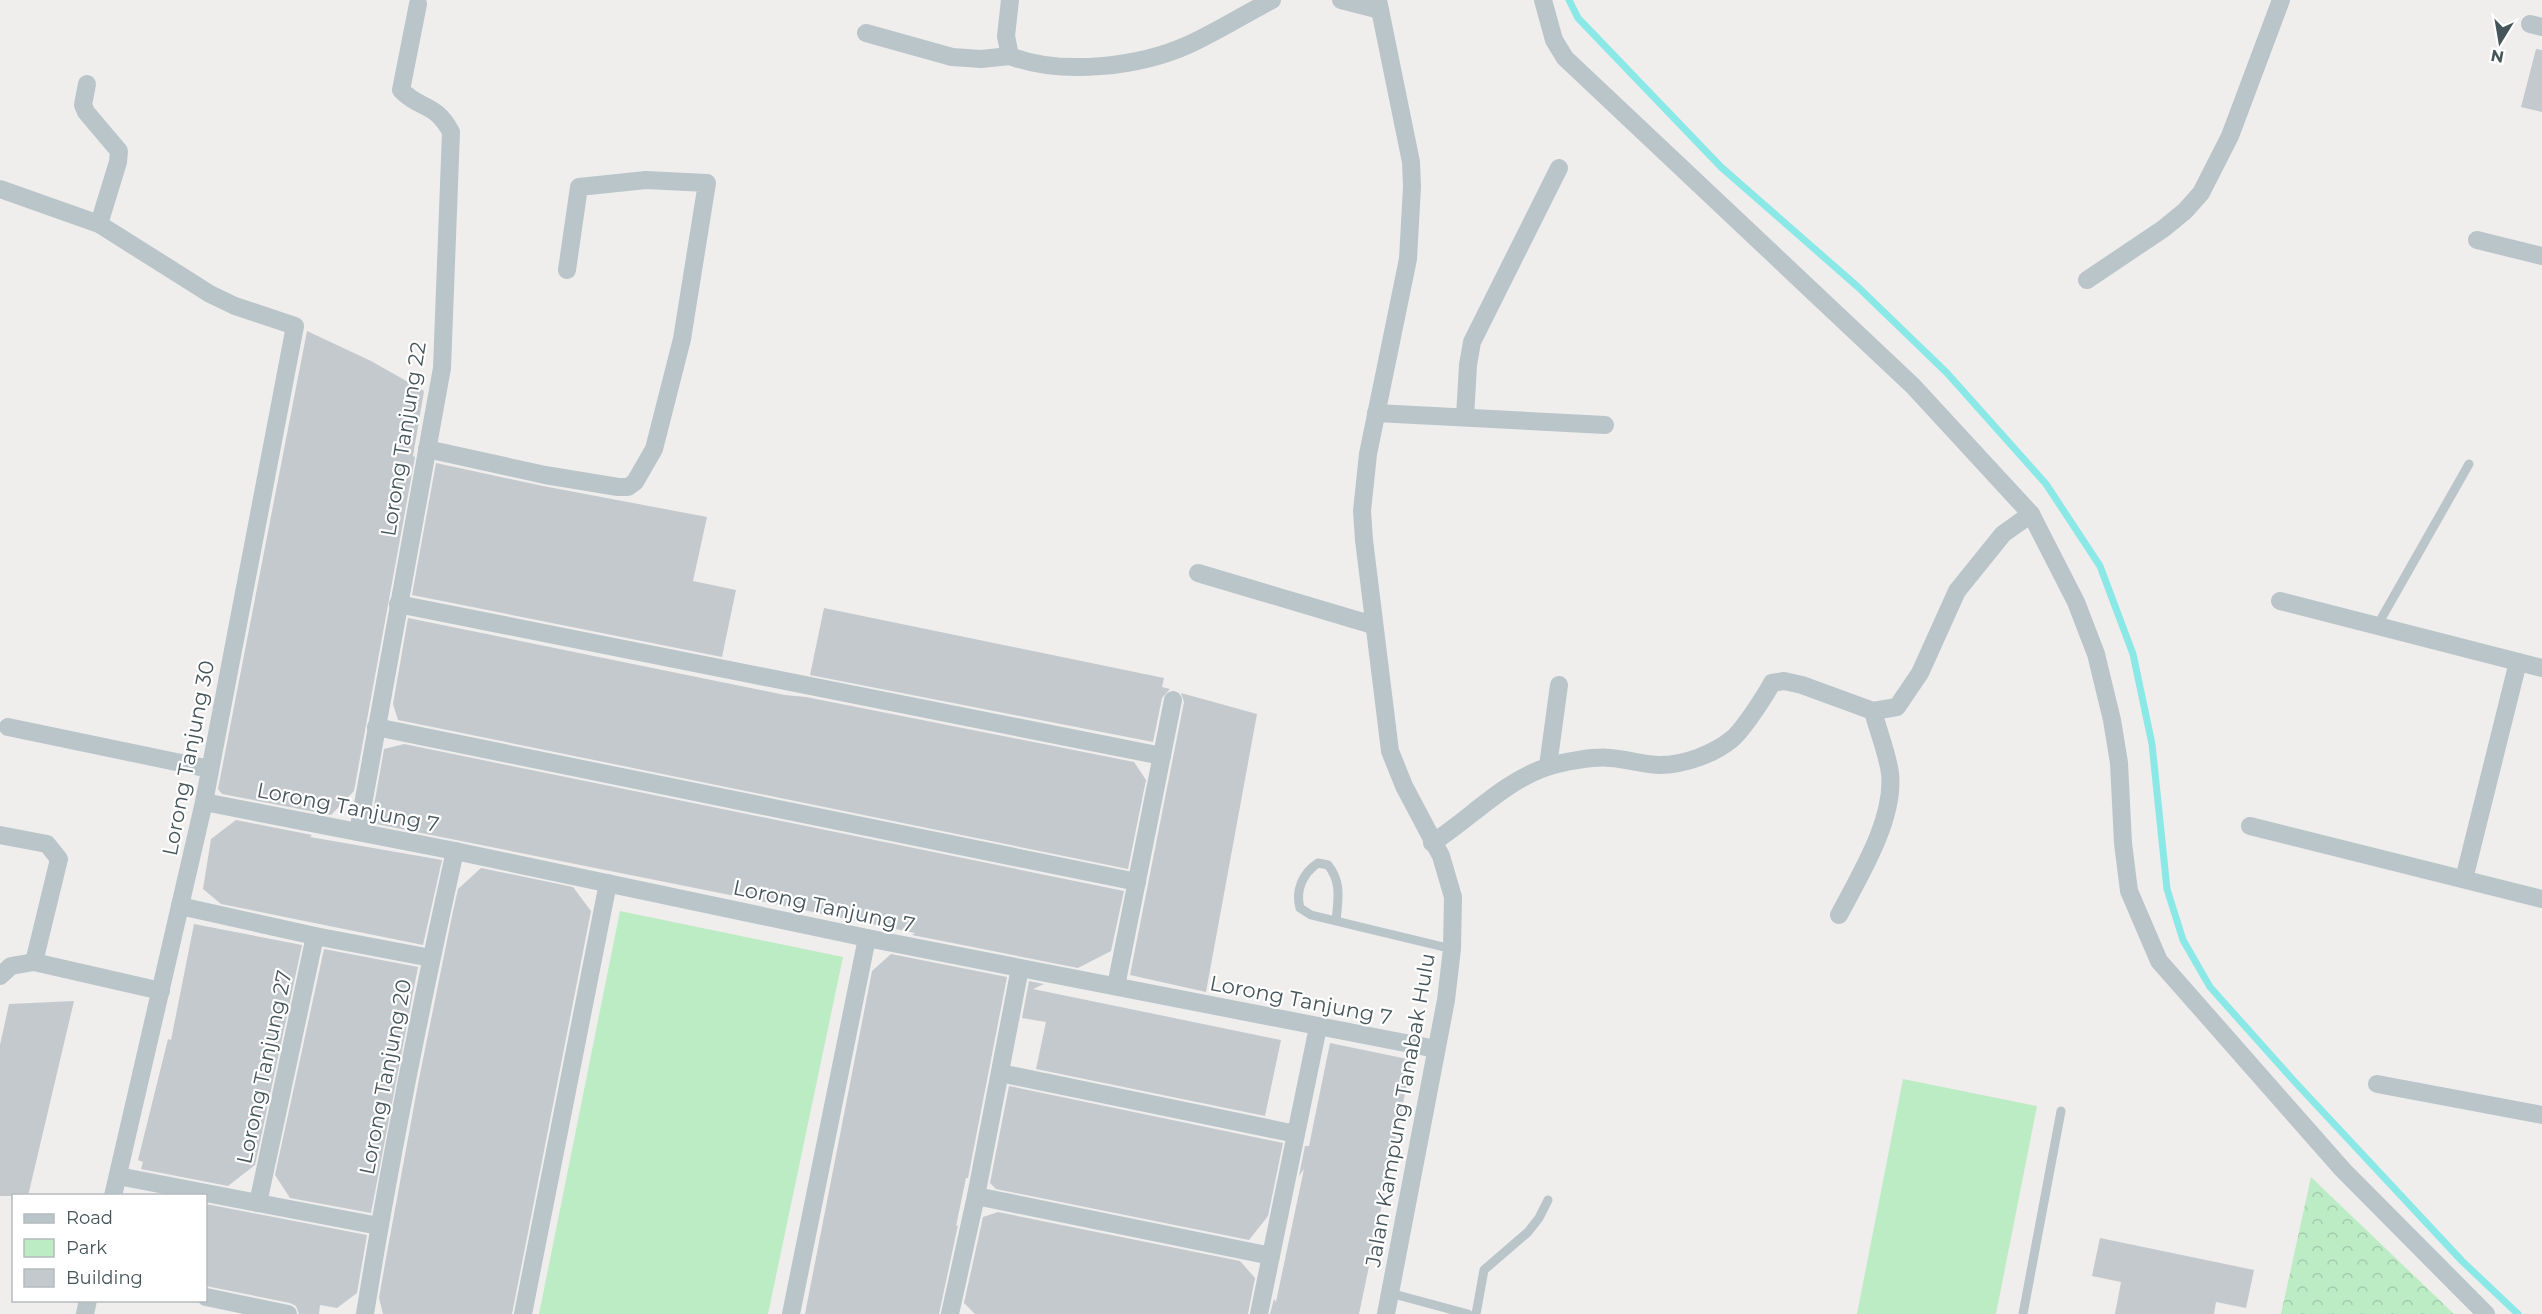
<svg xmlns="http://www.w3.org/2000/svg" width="2542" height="1314" font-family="Montserrat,sans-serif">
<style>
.green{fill:#bcecc4}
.forest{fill:url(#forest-crowns)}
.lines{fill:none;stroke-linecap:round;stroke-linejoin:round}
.stream{stroke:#8ae8e6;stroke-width:7}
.building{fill:#c4c9cd}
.service{stroke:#b9c5c9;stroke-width:9}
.minor{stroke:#b9c5c9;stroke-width:18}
.labels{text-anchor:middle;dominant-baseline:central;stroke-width:4.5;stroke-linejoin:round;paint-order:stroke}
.street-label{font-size:21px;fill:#465559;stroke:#fff}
</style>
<defs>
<pattern id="forest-crowns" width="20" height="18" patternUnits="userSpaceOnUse" patternTransform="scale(1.5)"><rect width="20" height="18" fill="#bcecc4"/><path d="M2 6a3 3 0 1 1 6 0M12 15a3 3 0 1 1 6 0" fill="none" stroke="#a3ccab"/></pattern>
</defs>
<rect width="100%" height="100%" fill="#f0eded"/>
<g class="green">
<polygon points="620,911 843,957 768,1314 539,1314"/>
<polygon points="1903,1079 2037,1106 1996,1314 1857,1314"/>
</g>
<polygon class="forest" points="2311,1177 2454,1314 2281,1314"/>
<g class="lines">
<polyline class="stream" points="1569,0 1578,18 1721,167 1858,287 1947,373 2046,484 2100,566 2133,654 2152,744 2167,889 2183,940 2210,987 2294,1081 2462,1261 2518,1314"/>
</g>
<g class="building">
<polygon points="2536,49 2542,50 2542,112 2521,107"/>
<polygon points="307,331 371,361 424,391 413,456 415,457 354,791 331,815 222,794 218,789"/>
<polygon points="436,463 543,486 707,517 693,581 736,590 722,657 412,595"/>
<polygon points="824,608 1164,678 1162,687 1170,689 1162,698 1153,742 810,675"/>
<polygon points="408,618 785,695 806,697 1134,762 1146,780 1128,869 398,720 393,704"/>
<polygon points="1181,693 1257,714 1206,992 1130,975 1184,702"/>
<polygon points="404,744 1124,891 1111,951 1078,968 912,935 915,933 745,898 371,823 384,749"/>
<polygon points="236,820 312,835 310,837 442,860 423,945 221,904 203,889 211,839"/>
<polygon points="481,868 573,887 591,911 512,1314 383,1314 379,1298 386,1258 418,1084 453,911 458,889"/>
<polygon points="194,924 302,945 255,1165 228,1186 141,1169 143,1162 138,1160 168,1039 171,1040"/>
<polygon points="324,949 418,967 371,1213 290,1198 275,1175"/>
<polygon points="891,954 1007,977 968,1178 966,1178 956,1226 958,1225 939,1314 805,1314 872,971"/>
<polygon points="1029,981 1044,984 1033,989 1281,1040 1265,1116 1036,1069 1046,1022 1022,1018"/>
<polygon points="74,1001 28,1196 0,1196 0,1045 9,1004"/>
<polygon points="1330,1043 1412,1060 1359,1314 1270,1314 1274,1299 1276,1302 1304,1169 1299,1176 1305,1146 1309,1146"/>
<polygon points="1009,1086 1283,1143 1268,1216 1249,1240 996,1189 990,1183"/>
<polygon points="206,1204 367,1235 357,1293 337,1308 320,1305 319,1314 299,1314 296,1306 290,1303 206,1286"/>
<polygon points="998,1212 1240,1261 1255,1278 1248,1314 975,1314 964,1303 983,1217"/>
<polygon points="2100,1238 2254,1270 2246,1308 2216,1302 2214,1314 2115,1314 2121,1282 2092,1276"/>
</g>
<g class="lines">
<g class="service">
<polyline points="2377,626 2469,464"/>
<path d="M1336 921C1338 900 1342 882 1328 865L1318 863C1303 873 1295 890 1300 908L1311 915 1452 949"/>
<polyline points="1390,1293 1468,1314"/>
<polyline points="1476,1314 1484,1270 1528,1232 1539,1218 1548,1200"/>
<polyline points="2023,1314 2061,1111"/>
</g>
<g class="minor">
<path d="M1010 0 1006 36 1010 56C1062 76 1140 67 1190 44 1218 31 1245 14 1272 0"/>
<polyline points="1341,0 1380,10"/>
<polyline points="1378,0 1411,162 1412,187 1408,259 1368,454 1362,511 1364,540 1390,751 1404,786 1441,856 1453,897 1452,949 1446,1000 1386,1314"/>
<polyline points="1543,0 1554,40 1565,58 1913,386 2031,514 2076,602 2096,654 2112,720 2119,763 2123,843 2129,891 2159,961 2343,1170 2486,1314"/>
<polyline points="2530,24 2542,27"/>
<polyline points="866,33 952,57 981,59 1010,56"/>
<polyline points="87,84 83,105 86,112 119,151 118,162 99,224"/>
<polyline points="0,189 99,224 210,294 235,306 295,326 204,802 113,1196"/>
<polyline points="2477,240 2542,256"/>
<polyline points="2087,280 2163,229 2185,211 2201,193 2230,136 2281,0"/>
<polyline points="1376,413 1605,425"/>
<polyline points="1465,417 1468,365 1472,342 1559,168"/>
<polyline points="427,449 545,475 618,487 628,487 635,482 654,449 682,339 707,183 646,180 579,187 567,270"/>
<polyline points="1198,573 1373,625"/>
<polyline points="2280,601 2542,668"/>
<polyline points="398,604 1162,756"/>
<polyline points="8,727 210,769"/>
<polyline points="376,727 1137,882"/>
<polyline points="1548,766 1559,685"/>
<polyline points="204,802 455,851 867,938 1436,1049"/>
<polyline points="2250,826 2542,899"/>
<path d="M358 832 442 368 451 132C435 102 420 110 401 90L418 4"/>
<polyline points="0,835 47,844 59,859 34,962"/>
<path d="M1432 843C1471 818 1503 782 1547 767 1561 762 1596 756 1610 758 1627 759 1644 765 1660 765 1684 765 1714 754 1732 739 1743 730 1765 696 1772 683L1784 681 1802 685 1873 711 1897 707 1920 673 1957 591 2003 534 2031 514"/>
<polyline points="2464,879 2518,662"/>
<polyline points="180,906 315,936"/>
<path d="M1839 915C1860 875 1895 819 1890 773 1887 752 1878 731 1873 711"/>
<polyline points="0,976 11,966 34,962 161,991"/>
<polyline points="1116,986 1173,700"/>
<polyline points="1000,1073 1296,1134"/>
<polyline points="2377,1084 2542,1115"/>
<polyline points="118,1176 258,1203"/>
<polyline points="976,1196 1271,1256"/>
<polyline points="379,1226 258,1203 315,936 431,958"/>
<polyline points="206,1297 288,1314"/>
<polyline points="85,1314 88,1300"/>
<path d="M365 1314C390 1159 421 1004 455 851"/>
<polyline points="523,1314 608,883"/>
<polyline points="791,1314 867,938"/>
<polyline points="950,1314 976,1196 1020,968"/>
<polyline points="1259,1314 1318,1027"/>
</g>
</g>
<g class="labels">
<g class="street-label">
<text transform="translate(403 439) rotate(-81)">Lorong Tanjung 22</text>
<text transform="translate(188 758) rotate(-79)">Lorong Tanjung 30</text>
<text transform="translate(348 807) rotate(11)">Lorong Tanjung 7</text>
<text transform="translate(824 906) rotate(12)">Lorong Tanjung 7</text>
<text transform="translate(1301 1000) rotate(11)">Lorong Tanjung 7</text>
<text transform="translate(264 1067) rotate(-78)">Lorong Tanjung 27</text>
<text transform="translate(385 1077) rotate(-79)">Lorong Tanjung 20</text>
<text transform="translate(1400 1110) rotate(-80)">Jalan Kampung Tanabak Hulu</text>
</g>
</g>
<rect x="12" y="1194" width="195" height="108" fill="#ffffff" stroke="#b5bbbd" stroke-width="1.5"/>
<rect x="24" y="1214" width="30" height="9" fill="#b9c5c9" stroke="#b5bbbd" stroke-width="1.5"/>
<text x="66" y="1224" font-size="18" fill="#465559">Road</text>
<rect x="24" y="1239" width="30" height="18" fill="#bcecc4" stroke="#b5bbbd" stroke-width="1.5"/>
<text x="66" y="1254" font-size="18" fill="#465559">Park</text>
<rect x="24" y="1269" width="30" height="18" fill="#c4c9cd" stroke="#b5bbbd" stroke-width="1.5"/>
<text x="66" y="1284" font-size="18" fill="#465559">Building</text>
<g transform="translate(2500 42) rotate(191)" stroke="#ffffff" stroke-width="4.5" paint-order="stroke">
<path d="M0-4.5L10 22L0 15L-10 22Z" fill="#465559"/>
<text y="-9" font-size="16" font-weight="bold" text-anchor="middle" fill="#465559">N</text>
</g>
</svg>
